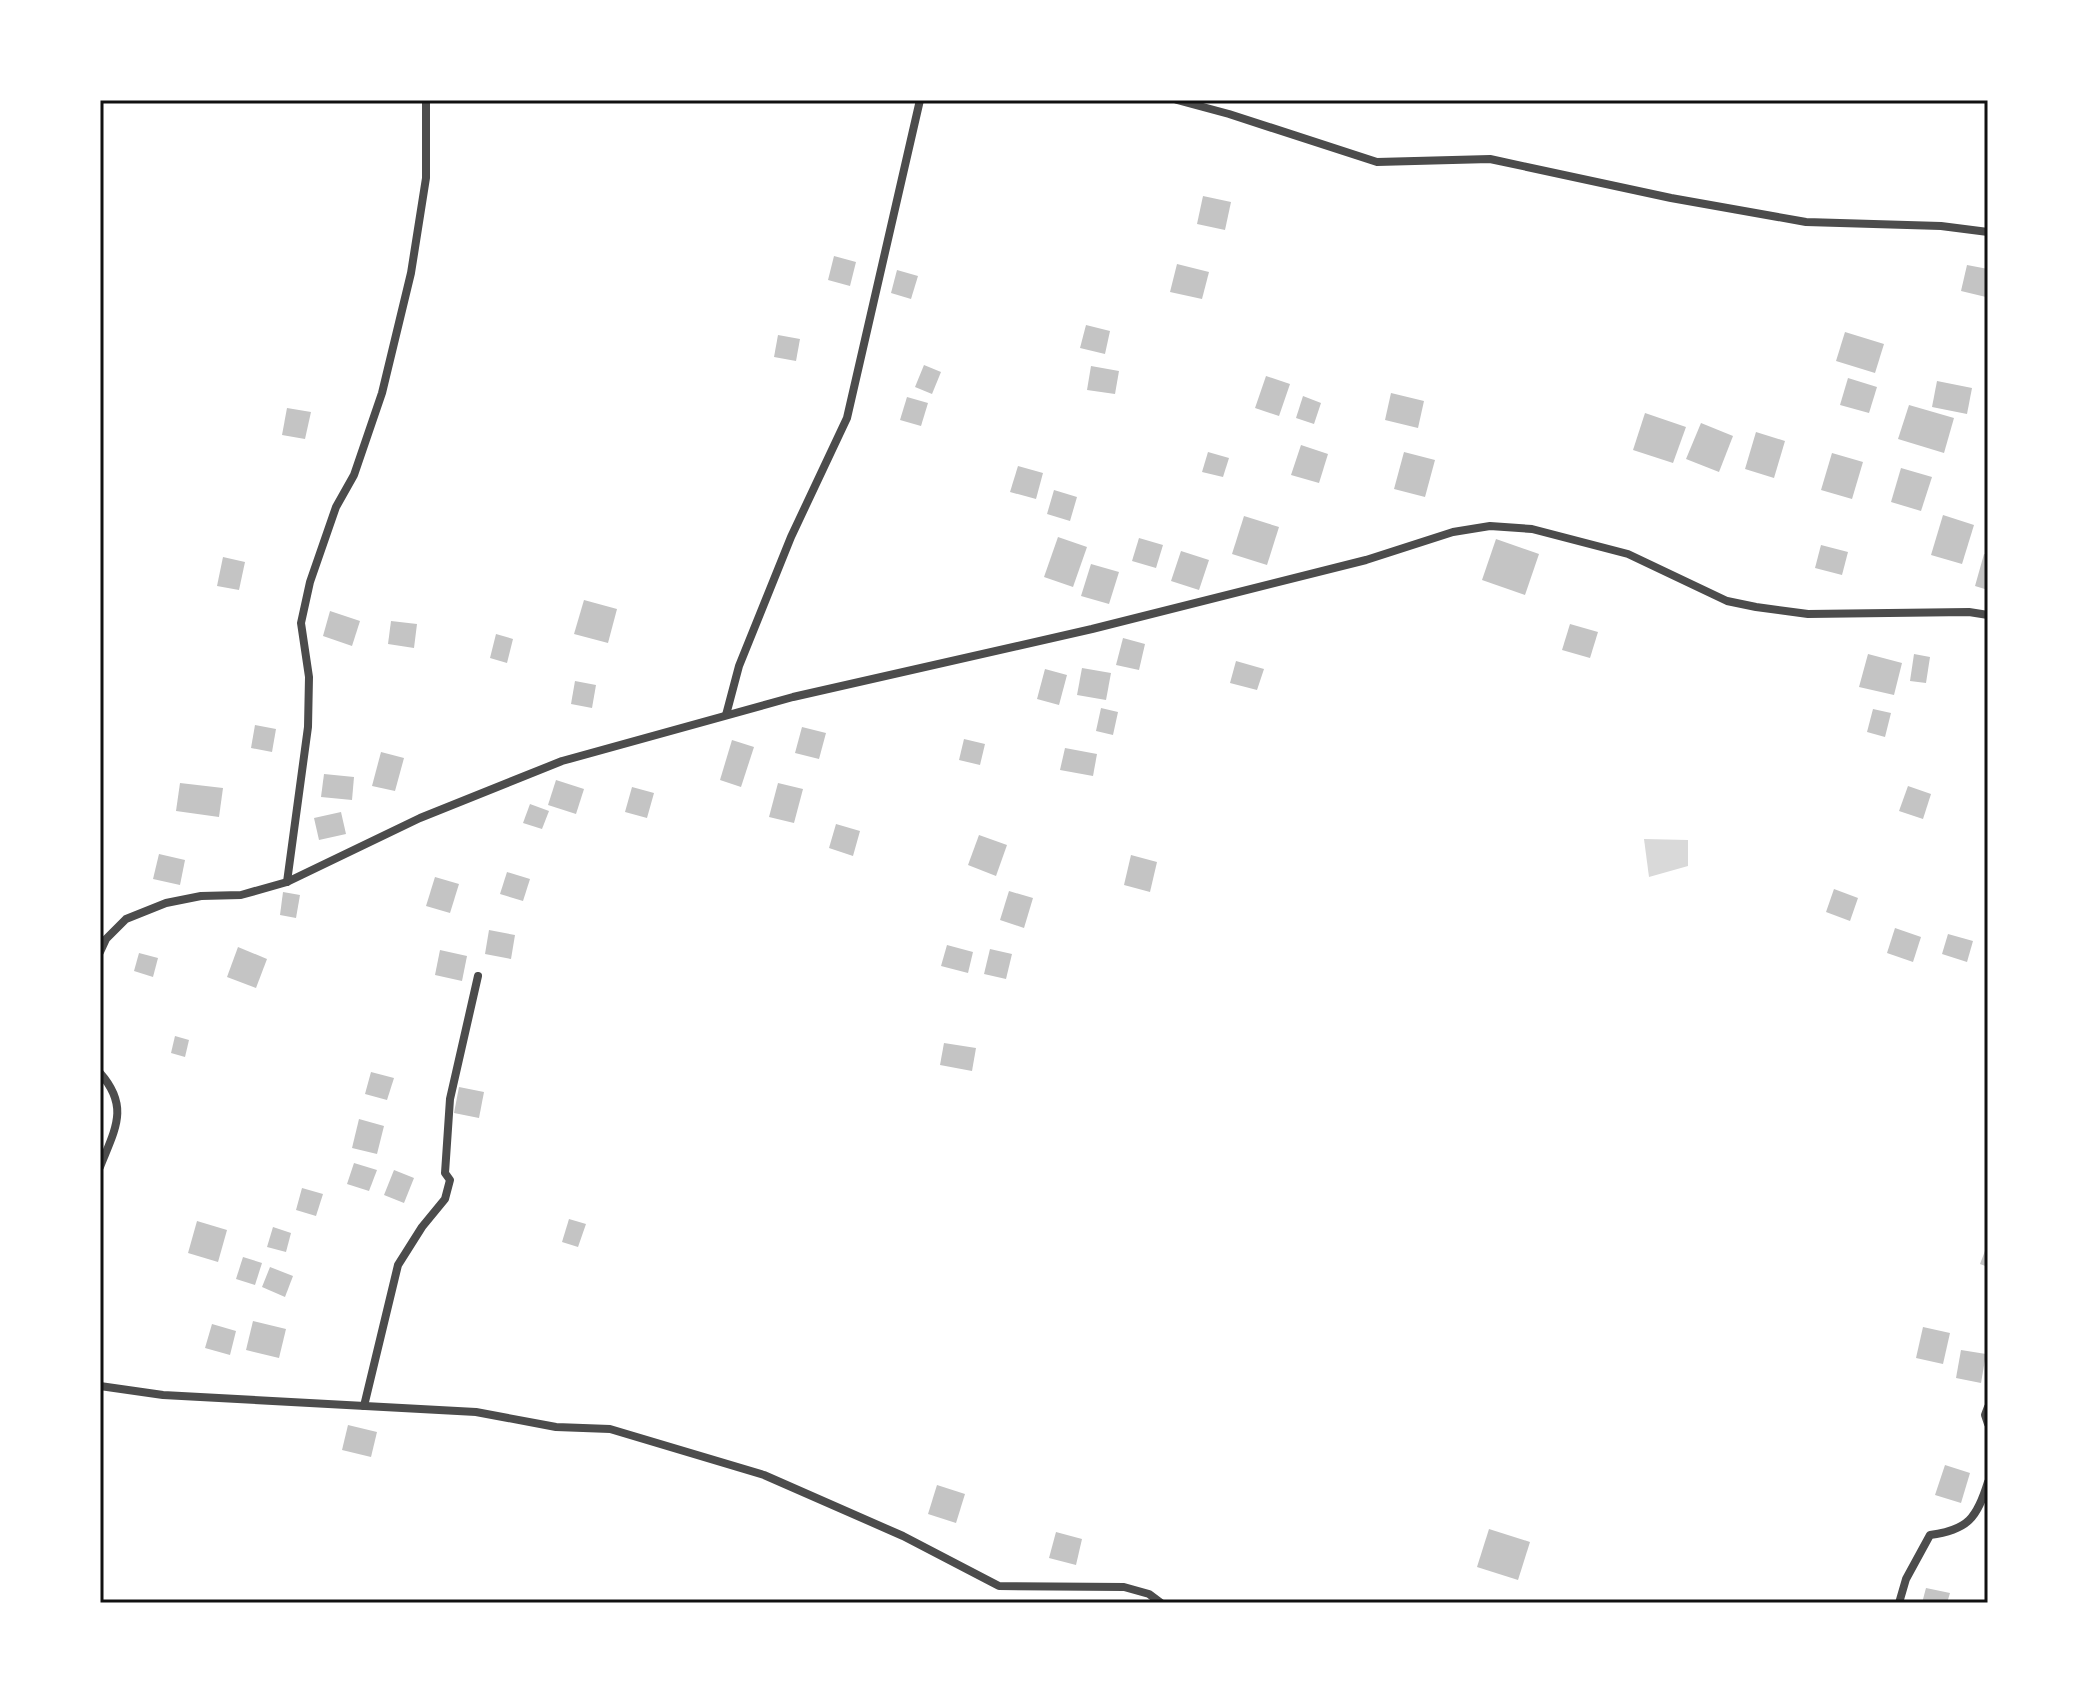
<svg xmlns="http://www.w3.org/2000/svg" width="2088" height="1703" font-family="'Noto Sans',sans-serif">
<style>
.water{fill:#d9d9d9}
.building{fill:#c4c4c4}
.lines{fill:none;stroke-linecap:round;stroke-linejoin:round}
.minor{stroke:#4c4c4c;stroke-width:8}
.neatline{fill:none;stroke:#111;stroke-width:3}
</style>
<rect width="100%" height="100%" fill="#fff"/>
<polygon class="water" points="1644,839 1688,840 1688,866 1649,877"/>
<g class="building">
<polygon points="1203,196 1231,202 1225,230 1197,224"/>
<polygon points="834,256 856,262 850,286 828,280"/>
<polygon points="1177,264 1209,272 1202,299 1170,292"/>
<polygon points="1967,265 1988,269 1986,297 1961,291"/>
<polygon points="897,270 918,276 911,299 891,293"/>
<polygon points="1086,325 1110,331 1105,354 1080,348"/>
<polygon points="1845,332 1884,344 1875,373 1836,361"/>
<polygon points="778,335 800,339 796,361 774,357"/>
<polygon points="924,365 941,372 932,394 915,387"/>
<polygon points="1091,366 1119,371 1115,394 1087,390"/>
<polygon points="1266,376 1290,384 1279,416 1255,408"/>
<polygon points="1848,378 1877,387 1869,413 1840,405"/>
<polygon points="1937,381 1972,388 1967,414 1932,407"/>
<polygon points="1391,393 1424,401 1418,428 1385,420"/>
<polygon points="1303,396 1321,403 1314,424 1296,418"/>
<polygon points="907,397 928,403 921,426 900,420"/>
<polygon points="1909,405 1954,418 1944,453 1898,439"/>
<polygon points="287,408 311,412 305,439 282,435"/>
<polygon points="1645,413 1686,427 1673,463 1633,450"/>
<polygon points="1701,423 1733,436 1719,472 1686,459"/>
<polygon points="1756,432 1785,441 1774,478 1745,469"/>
<polygon points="1301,445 1328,454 1319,483 1291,475"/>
<polygon points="1208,452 1229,458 1223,477 1202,472"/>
<polygon points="1404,452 1435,460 1425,497 1394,489"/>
<polygon points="1832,453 1863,462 1852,499 1821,490"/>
<polygon points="1018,466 1043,473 1036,499 1010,492"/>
<polygon points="1901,468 1932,477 1921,511 1891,502"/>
<polygon points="1054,490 1077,497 1070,521 1047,514"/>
<polygon points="1943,515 1974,525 1962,564 1931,555"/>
<polygon points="1244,516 1279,527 1267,565 1232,554"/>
<polygon points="1058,537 1087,547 1073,587 1044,577"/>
<polygon points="1139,538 1163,545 1156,568 1132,561"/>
<polygon points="1496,539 1539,554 1525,595 1482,580"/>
<polygon points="1821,545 1848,552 1842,575 1815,568"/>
<polygon points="1181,551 1209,560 1199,590 1171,581"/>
<polygon points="1984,554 1988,555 1988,590 1975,586"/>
<polygon points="223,557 245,562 239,590 217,586"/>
<polygon points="1091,564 1119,572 1109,604 1081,596"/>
<polygon points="584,600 617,609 608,643 574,634"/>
<polygon points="330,611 360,621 352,646 323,636"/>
<polygon points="391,621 417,624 414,648 388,644"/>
<polygon points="1570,624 1598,632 1590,658 1562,650"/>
<polygon points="496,634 513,639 507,663 490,658"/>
<polygon points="1123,638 1145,644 1139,670 1116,665"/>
<polygon points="1868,654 1902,663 1894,695 1859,687"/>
<polygon points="1914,654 1930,657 1926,683 1910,681"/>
<polygon points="1236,661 1264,669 1257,690 1230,683"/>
<polygon points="1082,668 1111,673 1106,700 1077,695"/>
<polygon points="1045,669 1067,675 1059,705 1037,699"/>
<polygon points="575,681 596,685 592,708 571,704"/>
<polygon points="1101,708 1118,712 1113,735 1096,731"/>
<polygon points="1873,709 1891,713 1885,737 1867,732"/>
<polygon points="255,725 276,729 272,752 251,748"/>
<polygon points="802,727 826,733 819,759 795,753"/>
<polygon points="964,739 985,744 980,765 959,760"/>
<polygon points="732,740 754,747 741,787 720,780"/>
<polygon points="1065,748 1097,754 1093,776 1060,770"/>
<polygon points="381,752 404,758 395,791 372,786"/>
<polygon points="324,774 354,777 352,800 321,797"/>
<polygon points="556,780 584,789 576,814 548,805"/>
<polygon points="180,783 223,788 219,817 176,811"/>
<polygon points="778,783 803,789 794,823 769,817"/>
<polygon points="1908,786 1931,794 1923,819 1899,811"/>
<polygon points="632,787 654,793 647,818 625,812"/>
<polygon points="530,804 549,811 542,829 523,823"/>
<polygon points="341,812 346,834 319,840 314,818"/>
<polygon points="836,824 860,831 853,856 829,848"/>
<polygon points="979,835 1007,845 996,876 968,865"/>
<polygon points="159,854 185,860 180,885 153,879"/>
<polygon points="1131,855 1157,862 1150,892 1124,885"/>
<polygon points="507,872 530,879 523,901 500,894"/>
<polygon points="435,877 459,884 450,913 426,906"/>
<polygon points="1834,889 1858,898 1850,921 1826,912"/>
<polygon points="1009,891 1033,898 1024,928 1000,920"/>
<polygon points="283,892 300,895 296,918 280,915"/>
<polygon points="1895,928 1921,937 1913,962 1887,953"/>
<polygon points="489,930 515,935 511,959 485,954"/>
<polygon points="1948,934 1973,941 1967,962 1942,954"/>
<polygon points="947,945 973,952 968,973 941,966"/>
<polygon points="238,947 267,959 256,988 227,977"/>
<polygon points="990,949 1012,954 1006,979 984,974"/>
<polygon points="440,950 467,956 462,981 435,975"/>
<polygon points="139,953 158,958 153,977 134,971"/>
<polygon points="175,1036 189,1040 185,1057 171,1053"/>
<polygon points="944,1043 976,1048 972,1071 940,1065"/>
<polygon points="371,1072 394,1078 387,1100 365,1094"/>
<polygon points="459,1087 484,1092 479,1118 454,1113"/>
<polygon points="359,1119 384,1126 377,1154 352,1148"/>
<polygon points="354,1163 377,1170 369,1191 347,1184"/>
<polygon points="394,1170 414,1178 404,1203 384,1195"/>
<polygon points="302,1188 323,1194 316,1216 296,1210"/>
<polygon points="569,1219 586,1224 578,1247 562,1242"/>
<polygon points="197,1221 227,1230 218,1262 188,1253"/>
<polygon points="273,1227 291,1233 286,1252 267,1247"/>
<polygon points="1988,1243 1988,1267 1980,1264"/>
<polygon points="243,1257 262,1263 255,1285 236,1279"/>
<polygon points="270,1267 293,1276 285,1297 262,1287"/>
<polygon points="253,1321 286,1329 279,1358 246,1350"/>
<polygon points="212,1324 236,1331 230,1355 205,1348"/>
<polygon points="1923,1327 1950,1333 1943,1364 1916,1358"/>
<polygon points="1961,1350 1986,1354 1981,1383 1956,1378"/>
<polygon points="348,1425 377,1432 371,1457 342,1450"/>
<polygon points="1945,1465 1970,1473 1961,1503 1935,1495"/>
<polygon points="937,1485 965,1494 956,1523 928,1514"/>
<polygon points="1489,1529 1530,1542 1518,1580 1477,1567"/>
<polygon points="1056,1532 1082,1539 1076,1565 1049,1558"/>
<polygon points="1926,1588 1950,1593 1947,1603 1922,1603"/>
</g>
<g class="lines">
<g class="minor">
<polyline points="1177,100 1229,114 1377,162 1490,159 1671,198 1806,222 1941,226 1988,232"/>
<polyline points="726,715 739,666 791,537 847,418 920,100"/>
<polyline points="287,882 308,727 309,677 301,623 310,582 336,507 354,475 382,393 411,273 426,178 426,100"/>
<polyline points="100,952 106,939 126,919 166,903 201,896 241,895 287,882 420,818 562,761 793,697 1092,629 1366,560 1453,532 1490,526 1532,529 1628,554 1727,601 1756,607 1808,614 1969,612 1988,615"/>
<path d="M100 1073C130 1107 115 1129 100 1167"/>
<polyline points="100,1386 163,1395 476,1412 556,1427 610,1429 764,1475 903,1536 999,1586 1124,1587 1149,1594 1161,1603"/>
<polyline points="364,1406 398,1265 422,1227 445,1199 450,1180 445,1173 450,1099 478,976"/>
<polyline points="1988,1407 1985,1415 1988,1424"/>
<path d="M1899 1603 1906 1579 1930 1535C1968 1530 1977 1518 1988 1482"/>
</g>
</g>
<rect width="2088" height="1703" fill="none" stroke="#ffffff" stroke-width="204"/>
<rect x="102" y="102" width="1884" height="1499" class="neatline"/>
</svg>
